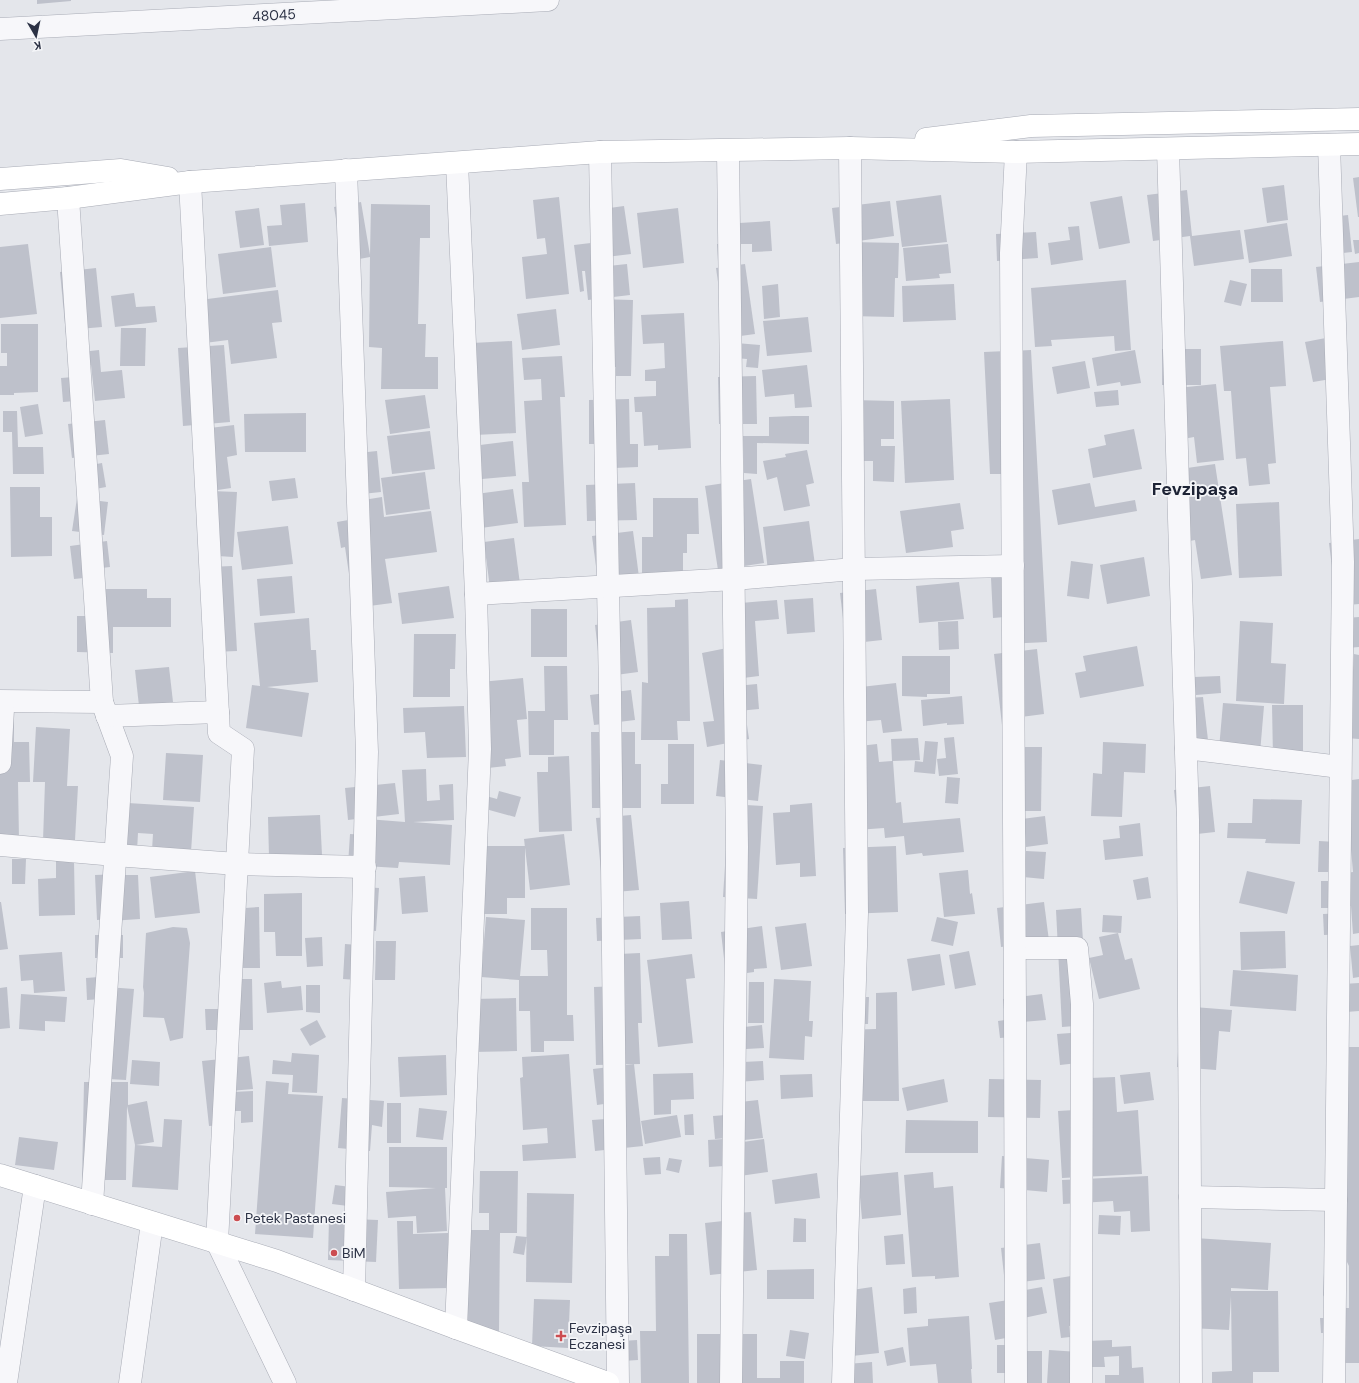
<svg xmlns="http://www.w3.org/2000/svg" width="1359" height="1383" font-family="'DM Sans',sans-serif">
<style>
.building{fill:#bec1cb}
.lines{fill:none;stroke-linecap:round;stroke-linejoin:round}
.minor-casing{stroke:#a9acb6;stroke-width:23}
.tertiary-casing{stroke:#a9acb6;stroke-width:23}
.secondary-casing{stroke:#a9acb6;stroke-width:23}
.minor{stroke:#f7f7fa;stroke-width:22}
.tertiary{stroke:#f7f7fa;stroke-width:22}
.secondary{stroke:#fff;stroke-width:22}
.poi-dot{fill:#cc4d51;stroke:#f4f5f8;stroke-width:1.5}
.labels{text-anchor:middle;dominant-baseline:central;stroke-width:3.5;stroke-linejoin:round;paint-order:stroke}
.street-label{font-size:14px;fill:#2b3144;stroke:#f4f5f8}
.poi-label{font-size:14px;fill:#2b3144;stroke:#f4f5f8;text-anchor:start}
.district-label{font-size:18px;font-weight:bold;fill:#1d2335;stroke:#f4f5f8}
</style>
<rect width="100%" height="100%" fill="#e4e6eb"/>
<g class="building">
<polygon points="37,0 71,0 71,1 37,4"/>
<polygon points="1359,177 1359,217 1358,217 1353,178"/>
<polygon points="1284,185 1288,220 1267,223 1262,188"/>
<polygon points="1187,190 1192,236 1240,230 1244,259 1194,266 1190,236 1153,241 1147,195"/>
<polygon points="941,195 947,242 902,247 896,201"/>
<polygon points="1122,196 1130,243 1099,249 1090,202"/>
<polygon points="559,197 569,294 526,299 522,257 547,254 545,238 537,239 533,200"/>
<polygon points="890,201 894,236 851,242 899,243 898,278 895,278 894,317 850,316 851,242 836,244 832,208"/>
<polygon points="361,202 370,255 371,204 430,205 430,238 420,238 418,324 426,324 425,357 438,357 438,389 381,389 382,348 369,347 370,257 343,262 334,207"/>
<polygon points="305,203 308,242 269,246 267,226 282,225 280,205"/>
<polygon points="624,206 631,254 598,258 599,267 627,264 630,295 588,300 585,271 582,271 584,291 580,292 574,245 599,242 595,210"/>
<polygon points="259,208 264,245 240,248 235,211"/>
<polygon points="678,208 684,263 643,268 637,213"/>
<polygon points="1348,215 1352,252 1325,255 1322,218"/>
<polygon points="770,221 772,251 752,252 752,244 741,244 741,260 718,261 717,244 724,244 723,224"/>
<polygon points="1287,223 1292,256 1249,263 1244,230"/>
<polygon points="1079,226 1083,260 1051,265 1048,243 1070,240 1068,227"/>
<polygon points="1036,232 1038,258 997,261 996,234"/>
<polygon points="1353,240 1359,240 1359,253 1355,254"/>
<polygon points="28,244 37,314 0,318 0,247"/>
<polygon points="948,244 951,273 939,274 940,278 906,281 903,248"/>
<polygon points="271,247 276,287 223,294 218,254"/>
<polygon points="1359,262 1359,297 1320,302 1316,267"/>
<polygon points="745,264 755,334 726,338 716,268"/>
<polygon points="96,268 102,327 79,329 81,352 99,350 101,372 122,370 125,398 95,401 91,365 69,367 60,272"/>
<polygon points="1251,269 1282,269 1283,302 1251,302"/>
<polygon points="1126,280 1131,350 1115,351 1114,336 1051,340 1052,346 1035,347 1031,288"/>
<polygon points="1230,280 1247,284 1241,306 1224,302"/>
<polygon points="778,284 780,317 764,319 762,286"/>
<polygon points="954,284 956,320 903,322 902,286"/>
<polygon points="278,290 282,322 272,323 277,358 231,364 228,340 197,344 192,301"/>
<polygon points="134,293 136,307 155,306 157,322 115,327 111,296"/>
<polygon points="595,299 633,300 631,376 616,376 616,367 593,366"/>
<polygon points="556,309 560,345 522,350 517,314"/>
<polygon points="684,313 691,448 658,450 658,445 644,446 642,412 635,412 634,397 656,396 656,381 645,381 645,370 665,368 664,343 643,344 641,315"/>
<polygon points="808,317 812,352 767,356 763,321"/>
<polygon points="1,324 38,324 38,392 14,393 14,395 0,395 0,366 7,366 7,353 1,353"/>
<polygon points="121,328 146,328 145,366 120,366"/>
<polygon points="1336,336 1343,377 1313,382 1305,342"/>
<polygon points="512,341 516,433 475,435 472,343"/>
<polygon points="1283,341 1286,386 1270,387 1276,463 1268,464 1270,484 1249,486 1246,458 1236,459 1231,391 1224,391 1220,346"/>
<polygon points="724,342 760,345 758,368 746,367 747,359 723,357"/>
<polygon points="224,345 230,422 183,426 178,348"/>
<rect x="1162" y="349" width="39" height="36"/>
<polygon points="1031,350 1047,642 1006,644 1005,617 993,618 991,578 1008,577 1002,474 990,474 984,352"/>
<polygon points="1135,350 1141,383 1121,386 1120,382 1097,386 1092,358"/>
<polygon points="562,356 565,397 560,397 566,525 524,527 522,482 529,482 524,401 542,400 541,379 524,380 522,358"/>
<polygon points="1085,361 1090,388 1057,394 1052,367"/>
<polygon points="807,365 812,407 795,408 794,394 765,397 762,370"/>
<polygon points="86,376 88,400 63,402 61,378"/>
<polygon points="756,376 757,424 719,424 718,377"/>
<polygon points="1216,384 1224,460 1197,463 1194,437 1183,439 1177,388"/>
<polygon points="1118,390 1119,405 1096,407 1094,392"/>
<polygon points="425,395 430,428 390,434 385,400"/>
<polygon points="629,399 630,444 638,444 638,467 614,468 596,444 589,444 589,400"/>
<polygon points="950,399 954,480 905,483 901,401"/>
<polygon points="853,400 894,401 894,439 881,439 881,446 895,446 894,482 873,481 873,461 852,461"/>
<polygon points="38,404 43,434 25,437 20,407"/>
<polygon points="3,411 17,411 18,447 43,447 44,474 13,474 12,432 3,432"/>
<polygon points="306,413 306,452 245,452 244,414"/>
<polygon points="793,416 809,416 809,444 757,443 757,474 744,473 743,436 769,436 769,417"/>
<polygon points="105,420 109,454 72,458 68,424"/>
<polygon points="234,425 237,455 227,457 231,488 211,491 237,492 233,557 203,555 202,429"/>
<polygon points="1134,429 1142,469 1093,478 1088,449 1106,445 1104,435"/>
<polygon points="430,431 435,469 392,474 387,436"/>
<polygon points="513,441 516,476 482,479 480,445"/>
<polygon points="807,450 814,483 806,485 810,506 784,511 777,477 767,480 763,461 786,457 785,454"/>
<polygon points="377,451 381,492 362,494 358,453"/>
<polygon points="102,463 106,487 80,492 75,468"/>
<polygon points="1215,464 1232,575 1201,579 1195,540 1179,543 1185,494 1191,493 1187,468"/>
<polygon points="425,472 430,509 386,515 381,478"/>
<polygon points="295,478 298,498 272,501 269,481"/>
<polygon points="751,479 764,563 718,570 705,486"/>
<polygon points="635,483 637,520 587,521 586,485"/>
<polygon points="1090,483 1095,507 1135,500 1137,511 1058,525 1052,490"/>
<polygon points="10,487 40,487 40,517 52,517 52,556 11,557"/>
<polygon points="513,489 518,523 481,528 476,494"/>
<polygon points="382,497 384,517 431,511 437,552 385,559 392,603 354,608 345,547 341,548 337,522 354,519 351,502"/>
<polygon points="77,498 108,502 104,535 72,531"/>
<polygon points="653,498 698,498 699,534 687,534 687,553 683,553 683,578 642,578 642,537 653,537"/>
<polygon points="1279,502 1282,576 1239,578 1236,504"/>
<polygon points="960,503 964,529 951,531 953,547 906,553 900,511"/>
<polygon points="809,521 815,565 768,571 763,527"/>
<polygon points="288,526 293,564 242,570 237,532"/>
<polygon points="633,531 639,577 598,582 592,536"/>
<polygon points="514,538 520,584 490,588 484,542"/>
<polygon points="1359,539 1359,604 1337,606 1329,543"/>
<polygon points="107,541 110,567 93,569 94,577 74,579 70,546"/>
<polygon points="1144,557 1150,596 1107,604 1100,565"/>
<polygon points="1071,561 1093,564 1089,599 1067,596"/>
<polygon points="232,566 237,651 213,652 208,567"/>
<polygon points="292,576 295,613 260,616 257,579"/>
<polygon points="959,582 964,619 919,623 916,586"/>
<polygon points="449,586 454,618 402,624 398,593"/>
<polygon points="99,589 147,589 147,598 171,598 171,627 113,627 113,653 77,652 77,616 99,616"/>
<polygon points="876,589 882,640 846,644 840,593"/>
<polygon points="813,598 815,632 787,634 784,600"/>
<polygon points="688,599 690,721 677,721 678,740 641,740 642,682 648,683 647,608 675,607 675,600"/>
<polygon points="777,600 779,619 755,621 759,676 743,678 737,726 747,725 749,739 707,747 703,722 714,721 702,653 732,647 729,604"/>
<rect x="531" y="609" width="36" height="48"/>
<polygon points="1359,617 1359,647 1347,648 1345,618"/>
<polygon points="309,618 311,650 316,650 318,682 267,687 309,693 302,737 246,728 252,685 260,686 254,623"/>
<polygon points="631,620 638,672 601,677 595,625"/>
<polygon points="958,621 959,649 939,650 938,622"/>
<polygon points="1240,621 1273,623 1271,663 1286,664 1284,704 1236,701"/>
<polygon points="414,634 456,634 455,669 450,669 450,697 413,697"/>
<polygon points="1137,646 1144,686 1080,698 1075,673 1086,671 1083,656"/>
<polygon points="1037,649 1044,714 1021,717 1022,722 1002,725 994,654"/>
<polygon points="1354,654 1359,655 1359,739 1334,737 1351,705"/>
<polygon points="902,656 950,656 950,694 927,694 927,697 902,696"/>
<polygon points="544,666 567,666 568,720 554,720 554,755 529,755 528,711 545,711"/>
<polygon points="169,667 173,702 139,706 135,670"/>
<polygon points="1220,676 1221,693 1196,695 1194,677"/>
<polygon points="523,678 527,719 517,720 521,757 505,759 506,766 488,768 480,682"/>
<polygon points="896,683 902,731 883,733 881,720 856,722 852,688"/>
<polygon points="757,684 759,709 738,711 736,686"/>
<polygon points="631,690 635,720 594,725 590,695"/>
<polygon points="962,696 964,724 947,725 947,723 923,726 921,700"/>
<polygon points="1203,697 1208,740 1193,741 1188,698"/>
<polygon points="1223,703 1264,706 1260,753 1219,749"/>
<polygon points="1272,705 1303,705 1303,759 1273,758"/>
<polygon points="464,706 466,757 427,758 425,732 404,733 403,708"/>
<polygon points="0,709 14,709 14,742 29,742 30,782 18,782 19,840 0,840"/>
<polygon points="36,727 70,729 67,786 78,786 75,840 59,839 59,842 43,841 45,782 33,782"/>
<polygon points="591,732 635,732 635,764 641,764 641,808 592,808"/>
<polygon points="954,737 958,774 939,776 937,759 946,758 944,738"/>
<polygon points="918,738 920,760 893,761 896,803 901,802 903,823 960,818 964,852 923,856 922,853 906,855 904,836 885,838 884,828 857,830 850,747 877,744 879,762 892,761 891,739"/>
<polygon points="925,741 938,742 935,774 914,772 915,761 923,762"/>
<polygon points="1103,742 1146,744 1145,773 1124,772 1122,817 1091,816 1093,773 1102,774"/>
<polygon points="668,744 694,744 694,804 661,804 661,784 668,784"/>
<polygon points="1003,747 1042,747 1041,811 1022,811"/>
<polygon points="166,753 203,755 200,802 163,800"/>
<polygon points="569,756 572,831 539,832 537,772 548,772 548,757"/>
<polygon points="1349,758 1352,780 1359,779 1359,933 1353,934 1351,906 1337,908 1321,908 1321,881 1337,881 1337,874 1353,872 1345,781"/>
<polygon points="720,760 762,765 758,801 716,796"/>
<polygon points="426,769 427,801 440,800 439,785 453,784 454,820 413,822 452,825 450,865 399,862 398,868 348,865 350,834 366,835 367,819 405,822 402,770"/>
<polygon points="947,777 960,778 958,804 945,803"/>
<polygon points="395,783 399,814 348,820 345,788"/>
<polygon points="1210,786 1215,832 1179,836 1174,790"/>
<polygon points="499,791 521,797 515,817 482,808 486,796 497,799"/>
<polygon points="1253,799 1302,800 1300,844 1265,843 1266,839 1227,838 1228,823 1252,823"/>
<polygon points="111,802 194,807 191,852 152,850 153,834 138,833 137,851 108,849"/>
<polygon points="812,803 816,876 800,877 800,863 776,865 773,813 790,812 790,805"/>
<polygon points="729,804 763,806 757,899 723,897"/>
<polygon points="320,815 322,855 269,857 268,817"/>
<polygon points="631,815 639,890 603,893 596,818"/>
<polygon points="1045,816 1048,844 1026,847 1025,833 1005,821"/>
<polygon points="1140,823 1143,856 1105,860 1103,840 1120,838 1119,826"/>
<polygon points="564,834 570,885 530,890 524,839"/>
<polygon points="1319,841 1336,842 1334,872 1318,872"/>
<polygon points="484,846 525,846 525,898 507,898 507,914 484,914"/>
<polygon points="896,846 898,912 845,914 843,848"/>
<polygon points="1026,851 1046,852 1044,879 1023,877"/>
<polygon points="12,859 26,859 25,884 12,884"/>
<polygon points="56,861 74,861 75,915 39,916 38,879 56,878"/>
<polygon points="968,870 970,894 972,893 975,914 944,917 939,873"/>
<polygon points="195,871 200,913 155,918 150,877"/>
<polygon points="1247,871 1295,882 1287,914 1239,903"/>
<polygon points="120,874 120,875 138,875 140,919 110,921 110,919 97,920 95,875"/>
<polygon points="425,876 428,912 402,914 399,878"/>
<polygon points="1148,877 1151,898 1137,900 1133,880"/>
<polygon points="363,887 379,888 376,931 361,930"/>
<polygon points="302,893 302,956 276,956 275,932 264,932 264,894"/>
<polygon points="689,901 692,939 662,940 660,903"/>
<polygon points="0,902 1,902 8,949 0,950"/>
<polygon points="1044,902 1049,941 1001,947 997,908"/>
<polygon points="259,907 260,968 226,968 245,908"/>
<polygon points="531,908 567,908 567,1015 573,1015 574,1041 544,1041 544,1052 531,1052 530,1011 519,1011 519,980 481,977 486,917 525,920 520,976 548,976 547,950 531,950"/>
<polygon points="1081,908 1088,1025 1062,1027 1056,910"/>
<polygon points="1348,913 1349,934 1324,935 1323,914"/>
<polygon points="1103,915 1122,916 1121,933 1102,932"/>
<polygon points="640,916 641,939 597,941 596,918"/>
<polygon points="937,917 958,922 953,946 931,941"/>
<polygon points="806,923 812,966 781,970 775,927"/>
<polygon points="762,926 767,968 754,969 754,972 726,976 721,932"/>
<polygon points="173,927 187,928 190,943 183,1038 170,1041 164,1018 143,1017 144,993 143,987 146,933"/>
<polygon points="1285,931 1286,968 1241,970 1240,932"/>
<polygon points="1118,933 1125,960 1132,958 1140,989 1099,999 1089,958 1103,955 1099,937"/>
<rect x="95" y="935" width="28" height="23"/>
<polygon points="322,937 323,966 307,967 305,938"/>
<polygon points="376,941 396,941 395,980 375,980"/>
<polygon points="345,944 372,946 370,981 343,979"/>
<polygon points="1359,945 1359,977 1353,978 1350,946"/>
<polygon points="969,951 976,985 955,989 949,955"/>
<polygon points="62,952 65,991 34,993 33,980 21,981 19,955"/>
<polygon points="640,953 642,1023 638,1023 640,1064 596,1065 594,987 620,986 619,954"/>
<polygon points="692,954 695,978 686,979 693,1043 658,1047 647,960"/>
<polygon points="940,954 945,985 912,991 907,959"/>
<polygon points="1233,970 1298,975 1296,1011 1230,1006"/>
<polygon points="99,977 101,999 87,1000 86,978"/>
<polygon points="222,979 252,979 253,1030 206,1030 205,1009 222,1009"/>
<polygon points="774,979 811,981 809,1021 813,1021 812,1037 805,1036 804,1060 769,1058"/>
<polygon points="281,981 282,988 301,986 303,1010 267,1013 264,983"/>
<polygon points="749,982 764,982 764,1023 748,1023"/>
<polygon points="1359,983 1359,1011 1346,1012 1343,984"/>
<polygon points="306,985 320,985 320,1013 306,1012"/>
<polygon points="7,987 10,1028 0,1029 0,988"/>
<polygon points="107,987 134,989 126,1080 108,1079"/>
<polygon points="897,992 899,1101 859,1101 843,1030 876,1029 876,993"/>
<polygon points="21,994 67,997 65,1022 45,1021 45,1031 19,1029"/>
<polygon points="1042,994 1046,1020 1022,1022 1024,1036 1000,1038 998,1021 1005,1020 1003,999"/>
<polygon points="852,997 869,997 868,1024 851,1024"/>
<polygon points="516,998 517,1051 473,1052 472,999"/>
<polygon points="1181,1006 1232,1010 1230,1032 1219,1031 1216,1070 1177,1067"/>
<polygon points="317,1020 326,1037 310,1046 300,1029"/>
<polygon points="762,1025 764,1048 746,1049 744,1027"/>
<polygon points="1084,1032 1087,1062 1060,1065 1057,1034"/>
<polygon points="1347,1047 1359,1047 1359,1363 1326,1363 1331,1333 1321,1333 1320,1318 1336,1318 1323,1295 1324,1273 1336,1295 1336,1308 1349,1308 1349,1266 1347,1262"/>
<polygon points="292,1053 319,1055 317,1093 292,1092 293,1075 272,1074 273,1060 291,1062"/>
<polygon points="569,1054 576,1158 523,1161 522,1145 548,1143 547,1128 523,1130 520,1078 523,1077 522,1057"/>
<polygon points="446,1055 447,1095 400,1097 398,1057"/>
<polygon points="249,1056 253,1089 230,1091 234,1124 209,1126 202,1061"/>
<polygon points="132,1060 160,1062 159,1086 130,1084"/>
<polygon points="763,1061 764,1080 738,1082 725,1094 723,1063"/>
<polygon points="634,1064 643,1146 595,1151 592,1120 606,1119 604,1104 597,1105 593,1069"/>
<polygon points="1150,1072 1154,1100 1124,1104 1120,1075"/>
<polygon points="693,1073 694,1099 671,1100 671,1114 654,1115 653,1074"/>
<polygon points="812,1074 813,1097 781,1099 780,1075"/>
<polygon points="1115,1077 1117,1112 1138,1110 1142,1174 1062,1178 1058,1111 1092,1109 1090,1078"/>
<polygon points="944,1079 948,1102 907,1111 902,1088"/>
<polygon points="989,1079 1041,1080 1040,1118 988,1117"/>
<polygon points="266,1081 289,1083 288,1094 323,1096 313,1238 255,1234"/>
<polygon points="84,1082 128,1082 128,1105 147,1101 154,1142 136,1145 162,1147 164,1119 182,1120 178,1190 132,1187 135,1145 127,1106 126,1180 82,1180"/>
<polygon points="253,1091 253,1122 241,1123 241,1111 233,1111 233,1092"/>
<polygon points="342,1098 384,1101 382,1127 372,1125 370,1151 338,1148"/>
<polygon points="758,1100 763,1138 744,1140 740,1102"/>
<rect x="387" y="1103" width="14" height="40"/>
<polygon points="419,1108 447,1111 443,1140 416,1137"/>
<polygon points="693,1114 694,1135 685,1135 684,1115"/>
<polygon points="739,1114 741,1137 715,1139 713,1116"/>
<polygon points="677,1115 681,1137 645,1144 641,1121"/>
<polygon points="906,1120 978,1121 978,1153 905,1153"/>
<polygon points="19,1137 58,1142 54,1170 15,1165"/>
<polygon points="723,1139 724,1166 709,1167 708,1140"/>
<polygon points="764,1139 768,1172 740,1176 736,1143"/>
<polygon points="389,1147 447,1147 447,1188 445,1188 447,1231 417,1233 416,1216 388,1218 386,1192 436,1188 389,1187"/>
<polygon points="1002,1156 1049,1160 1047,1192 1000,1188"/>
<polygon points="660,1157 661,1174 645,1175 643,1158"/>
<polygon points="669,1158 682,1160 679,1173 666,1170"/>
<polygon points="480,1171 518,1171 517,1233 500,1233 499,1331 467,1330 468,1230 489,1230 489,1213 479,1213"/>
<polygon points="898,1172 901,1215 862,1219 858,1176"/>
<polygon points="933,1172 934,1188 953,1186 959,1277 935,1279 935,1276 912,1277 904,1175"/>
<polygon points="817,1173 820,1198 775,1204 772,1180"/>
<polygon points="1148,1176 1150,1231 1131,1232 1130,1211 1114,1212 1113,1201 1063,1204 1062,1180"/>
<polygon points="335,1185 351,1187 348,1206 332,1204"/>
<polygon points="527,1193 574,1194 572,1283 526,1282"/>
<polygon points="751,1212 757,1270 710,1275 705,1223 723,1221 722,1214"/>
<polygon points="1099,1215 1121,1216 1120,1235 1098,1234"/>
<polygon points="329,1218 378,1220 376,1262 328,1260"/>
<polygon points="794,1218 806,1219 806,1242 793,1242"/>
<polygon points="397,1221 413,1221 413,1234 448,1233 449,1288 399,1289"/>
<polygon points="669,1234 687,1234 689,1383 641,1383 640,1331 656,1331 655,1256 669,1256"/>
<polygon points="903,1234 905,1264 886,1265 884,1236"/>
<polygon points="516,1236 527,1237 524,1255 513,1253"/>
<polygon points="1195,1238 1271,1243 1268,1290 1231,1288 1231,1291 1278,1291 1279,1372 1253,1372 1253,1383 1212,1383 1212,1372 1232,1371 1231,1296 1229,1330 1190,1328"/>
<polygon points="1040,1243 1045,1279 1005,1284 1001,1248"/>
<polygon points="814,1269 814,1299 767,1299 767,1270"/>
<polygon points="1077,1275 1083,1324 1069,1326 1070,1337 1061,1338 1053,1279"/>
<polygon points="872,1287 879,1353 843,1357 852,1290"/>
<polygon points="916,1287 917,1313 904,1314 903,1289"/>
<polygon points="1042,1287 1047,1313 1019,1319 1022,1335 995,1340 989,1303 1015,1299 1014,1292"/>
<polygon points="534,1299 570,1300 568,1348 532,1346"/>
<polygon points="969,1316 972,1369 971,1369 972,1383 938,1383 936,1364 910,1366 907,1328 928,1326 928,1319"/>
<polygon points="790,1330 809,1333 805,1359 786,1356"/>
<polygon points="697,1334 757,1334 757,1378 780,1378 780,1361 804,1361 804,1383 697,1383"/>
<polygon points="637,1340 638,1360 623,1361 622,1341"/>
<polygon points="1112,1340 1112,1347 1131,1346 1132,1368 1143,1367 1144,1383 1105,1383 1105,1375 1119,1375 1119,1356 1104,1357 1105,1367 1088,1367 1087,1341"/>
<polygon points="997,1345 1022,1345 1022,1351 1042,1351 1042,1383 1012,1383 1012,1373 997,1373"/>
<polygon points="903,1347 906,1362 887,1366 884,1351"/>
<polygon points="1049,1350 1079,1352 1077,1383 1047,1383"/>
<polygon points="872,1362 873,1383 835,1383 834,1365"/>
</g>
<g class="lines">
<g class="minor-casing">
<g id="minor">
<polyline points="0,29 548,0"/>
<polyline points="1329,145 1343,562 1334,1383"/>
<polyline points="1168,149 1188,820 1191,1383"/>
<polyline points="728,151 737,847 731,1383"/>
<polyline points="600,152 610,693 618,1383"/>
<polyline points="346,170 367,752 354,1290"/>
<polyline points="190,182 219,733 243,749 217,1242"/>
<polyline points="68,198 102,702 122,756 92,1204"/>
<polyline points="476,594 734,579 854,569 1013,566"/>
<polyline points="0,701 102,702"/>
<polyline points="0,703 3,709 0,763"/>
<polyline points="107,716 218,712"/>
<polyline points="1186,748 1340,767"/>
<polyline points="0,845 115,855 237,864 365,867"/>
<polyline points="1015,948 1077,948 1082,1004 1081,1383"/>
<polyline points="1190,1197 1336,1200"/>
<polyline points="456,1328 480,749 476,594 457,163"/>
<polyline points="6,1383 35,1186"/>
<polyline points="130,1383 152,1223"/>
<polyline points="843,1383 857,913 850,148"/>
<polyline points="1016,1383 1015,1010 1011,253 1016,152"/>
</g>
</g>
<g class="tertiary-casing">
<polyline id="tertiary" points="217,1242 285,1383"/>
</g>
<g class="secondary-casing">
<g id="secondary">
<polyline points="926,139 1031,126 1359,119"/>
<polyline points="0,179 121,170 168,178"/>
<polyline points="0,204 68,198 190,182 600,152 850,148 1016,152 1359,144"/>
<polyline points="0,1175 277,1261 456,1328 608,1383"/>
</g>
</g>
<use href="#minor" class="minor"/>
<use href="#tertiary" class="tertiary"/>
<use href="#secondary" class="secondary"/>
</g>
<g class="poi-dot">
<circle cx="237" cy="1218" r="4"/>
<circle cx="334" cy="1253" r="4"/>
<path d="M559 1330h4v4h4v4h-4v4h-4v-4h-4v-4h4z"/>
</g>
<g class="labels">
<g class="street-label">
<text transform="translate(274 15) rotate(-3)">48045</text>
</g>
<g class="poi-label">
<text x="245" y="1218">Petek Pastanesi</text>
<text x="342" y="1253">BiM</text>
<text x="569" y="1328">Fevzipaşa<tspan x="569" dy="16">Eczanesi</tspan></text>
</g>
<g class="district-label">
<text x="1195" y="489">Fevzipaşa</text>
</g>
</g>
<g transform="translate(36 36) rotate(171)" stroke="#f4f5f8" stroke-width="3" paint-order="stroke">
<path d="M0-3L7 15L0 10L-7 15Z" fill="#2b3144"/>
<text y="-6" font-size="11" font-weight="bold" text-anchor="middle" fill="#2b3144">K</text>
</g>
</svg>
